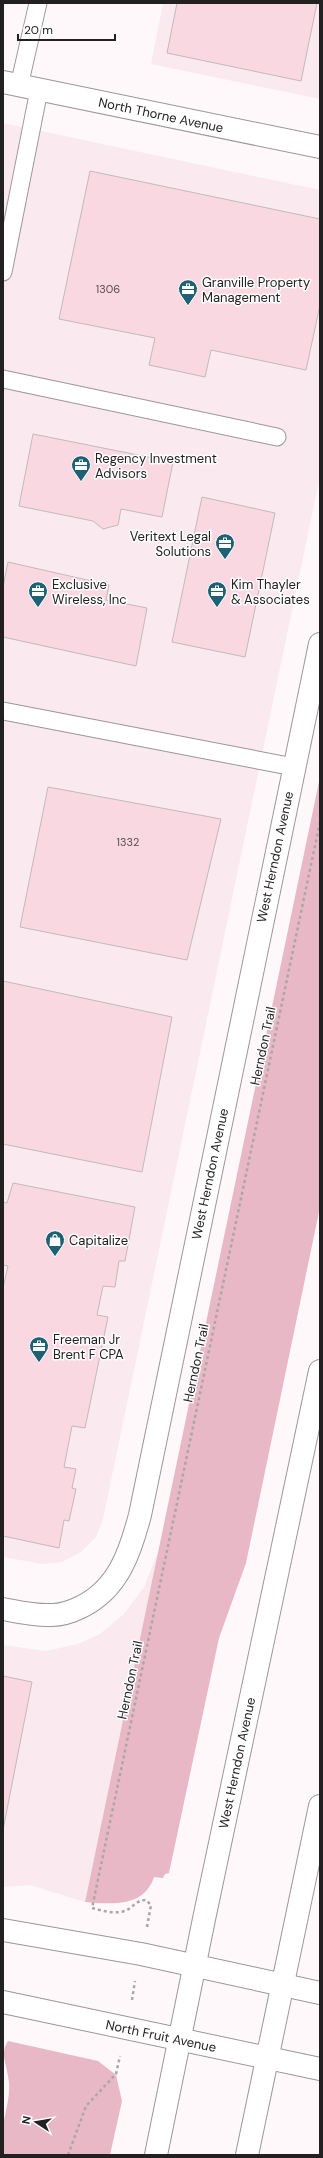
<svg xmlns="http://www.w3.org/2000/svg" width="323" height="2158" font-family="'DM Sans',sans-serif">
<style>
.built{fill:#fae9ee}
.green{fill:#e8b8c6}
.building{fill:#f9d8e2;stroke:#c2babc}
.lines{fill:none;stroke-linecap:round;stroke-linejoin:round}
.service-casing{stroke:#9d9698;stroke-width:19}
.minor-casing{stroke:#9d9698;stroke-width:24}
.tertiary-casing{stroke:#9d9698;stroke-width:24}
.primary-casing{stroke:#9d9698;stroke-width:24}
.path{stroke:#aca6a8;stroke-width:2.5;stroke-dasharray:3 3;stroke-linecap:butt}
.service{stroke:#fff;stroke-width:17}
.minor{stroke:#fff;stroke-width:22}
.tertiary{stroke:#fff;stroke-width:22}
.primary{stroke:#fff;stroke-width:22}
.labels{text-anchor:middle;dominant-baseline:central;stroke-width:3;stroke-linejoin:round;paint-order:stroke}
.number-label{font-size:11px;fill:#584e51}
.street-label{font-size:13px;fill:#232021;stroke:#fff}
.poi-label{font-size:13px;fill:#232021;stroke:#fff;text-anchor:start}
</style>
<rect width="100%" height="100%" fill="#fff8fa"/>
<g class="built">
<polygon points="163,3 320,3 320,99 151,64"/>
<polygon points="3,123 320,190 320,476 103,1519 96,1537 81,1552 62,1562 42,1564 3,1557"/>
<polygon points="159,1549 85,1902 30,1885 3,1887 3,1645 46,1651 78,1644 100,1634 124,1614 144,1587"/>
</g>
<g class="green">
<path d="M320 777V1207L246 1563 219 1638 169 1873 165 1874 163 1878 154 1877C144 1908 111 1904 85 1902Z"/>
<path d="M8 2041 98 2061 116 2075 122 2101 110 2155H3C3 2146 2 2136 3 2127 5 2110 12 2094 8 2076 6 2062 0 2053 8 2041Z"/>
</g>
<g class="building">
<polygon points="177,3 317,3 301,81 167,53"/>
<polygon points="90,171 320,219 320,305 306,370 211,350 205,377 149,365 155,338 59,319"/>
<polygon points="33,434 173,462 162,517 121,509 118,525 103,529 93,521 19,506"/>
<polygon points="202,497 275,513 245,657 172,642"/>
<polygon points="8,562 109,585 106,600 147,608 136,666 3,637 3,587"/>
<polygon points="48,787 221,819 187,960 20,927"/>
<polygon points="3,981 172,1017 142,1172 3,1144"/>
<polygon points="13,1183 135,1207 125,1261 119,1261 115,1287 103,1286 97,1315 108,1317 85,1428 72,1426 64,1467 76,1469 72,1488 76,1489 69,1521 64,1520 59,1548 3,1536 3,1288 8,1266 3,1265 3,1202 7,1203"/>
<polygon points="3,1676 32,1682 3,1830"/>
</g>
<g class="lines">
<g class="service-casing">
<g id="service">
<polyline points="19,86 38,3"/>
<polyline points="3,272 39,90"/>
<polyline points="3,379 277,437"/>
<polyline points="3,711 294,767"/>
</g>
</g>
<g class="minor-casing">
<g id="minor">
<polyline points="3,82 320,147"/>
<path d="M3 1609C19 1612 35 1616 52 1615 61 1615 73 1611 81 1607 118 1589 130 1553 140 1515L320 644"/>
</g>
</g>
<g class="tertiary-casing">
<g id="tertiary">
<polyline points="3,1930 141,1954 320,1993"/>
<polyline points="3,2002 320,2069"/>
</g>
</g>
<g class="primary-casing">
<g id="primary">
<polyline points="156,2155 204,1919 320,1371"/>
<polyline points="247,2155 320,1806"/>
</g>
</g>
<g class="path">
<path d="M147 1927 151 1905 146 1900C137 1900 134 1906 127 1910 117 1915 103 1911 92 1908L320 822"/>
<polyline points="132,2000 135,1981"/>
<polyline points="68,2155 86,2106 116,2074 120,2056"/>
</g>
<use href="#service" class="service"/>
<use href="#minor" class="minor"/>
<use href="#tertiary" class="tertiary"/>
<use href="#primary" class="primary"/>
</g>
<defs>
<g id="office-pin" transform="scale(1)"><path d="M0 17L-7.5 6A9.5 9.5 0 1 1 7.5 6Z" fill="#1e6074" stroke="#fff"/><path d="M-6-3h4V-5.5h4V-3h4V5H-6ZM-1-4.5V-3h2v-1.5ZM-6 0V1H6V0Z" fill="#fff"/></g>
<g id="shop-pin" transform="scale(1)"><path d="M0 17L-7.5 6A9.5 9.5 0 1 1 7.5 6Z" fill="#1e6074" stroke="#fff"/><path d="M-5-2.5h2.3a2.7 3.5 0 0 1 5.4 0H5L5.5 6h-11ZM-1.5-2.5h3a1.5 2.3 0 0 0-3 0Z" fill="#fff"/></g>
</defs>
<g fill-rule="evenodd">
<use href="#office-pin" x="188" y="289"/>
<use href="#office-pin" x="81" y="465"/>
<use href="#office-pin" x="225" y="543"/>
<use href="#office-pin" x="38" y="591"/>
<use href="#office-pin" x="217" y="591"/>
<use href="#shop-pin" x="55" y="1240"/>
<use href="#office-pin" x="39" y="1346"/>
</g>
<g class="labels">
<g class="number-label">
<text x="108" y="289">1306</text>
<text x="128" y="842">1332</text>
</g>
<g class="street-label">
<text transform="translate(161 115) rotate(12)">North Thorne Avenue</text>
<text transform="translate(275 857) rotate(-78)">West Herndon Avenue</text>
<text transform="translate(263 1046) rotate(-78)">Herndon Trail</text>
<text transform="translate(210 1174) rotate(-78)">West Herndon Avenue</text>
<text transform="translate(196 1363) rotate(-78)">Herndon Trail</text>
<text transform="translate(130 1680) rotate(-78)">Herndon Trail</text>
<text transform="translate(237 1763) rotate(-78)">West Herndon Avenue</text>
<text transform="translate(161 2036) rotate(12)">North Fruit Avenue</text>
</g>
<g class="poi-label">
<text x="202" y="282">Granville Property<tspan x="202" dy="15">Management</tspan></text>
<text x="95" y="458">Regency Investment<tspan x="95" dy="15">Advisors</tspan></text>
<text x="211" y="536" text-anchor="end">Veritext Legal<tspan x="211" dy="15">Solutions</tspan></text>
<text x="52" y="584">Exclusive<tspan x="52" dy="15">Wireless, Inc</tspan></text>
<text x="231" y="584">Kim Thayler<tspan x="231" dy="15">&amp; Associates</tspan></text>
<text x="69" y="1240">Capitalize</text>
<text x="53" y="1339">Freeman Jr<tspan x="53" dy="15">Brent F CPA</tspan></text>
</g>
</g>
<rect width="323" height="2158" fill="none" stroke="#232021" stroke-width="8"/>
<g transform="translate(36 2122) rotate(282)" stroke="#ffffff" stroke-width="3" paint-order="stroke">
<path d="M0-3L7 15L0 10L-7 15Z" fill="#232021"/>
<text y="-6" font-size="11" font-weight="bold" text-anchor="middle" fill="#232021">N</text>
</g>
<path d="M18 34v6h97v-6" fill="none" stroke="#232021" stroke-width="2"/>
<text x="24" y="34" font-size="12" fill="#232021" stroke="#ffffff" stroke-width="3" paint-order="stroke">20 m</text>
</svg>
